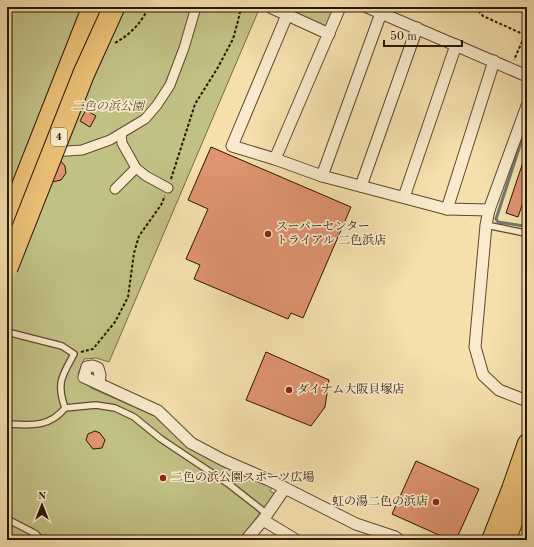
<svg xmlns="http://www.w3.org/2000/svg" width="534" height="547" font-family="'Old Standard TT','Noto Serif JP',serif">
<style>
.green{fill:#c1c085;stroke:#766c44}
.lines{fill:none;stroke-linecap:round;stroke-linejoin:round}
.stream{stroke:#71796e;stroke-width:3}
.building{fill:#df9370;stroke:#2b1703}
.service-casing{stroke:#5d492e;stroke-width:8}
.pedestrian-casing{stroke:#5d492e;stroke-width:11}
.minor-casing{stroke:#5d492e;stroke-width:13}
.primary-casing{stroke:#2b1703;stroke-width:20}
.motorway-casing{stroke:#2b1703;stroke-width:23}
.path{stroke:#2b1703;stroke-width:2;stroke-dasharray:3 2;stroke-linecap:butt}
.service{stroke:#f8eaca;stroke-width:5.5}
.pedestrian{stroke:#f8eaca;stroke-width:9}
.minor{stroke:#f8eaca;stroke-width:11}
.primary{stroke:#eac076;stroke-width:18}
.motorway{stroke:#eac076;stroke-width:21}
.motorway-bridge-casing{stroke:#2b1703;stroke-width:23;stroke-linecap:butt}
.motorway-bridge{stroke:#eac076;stroke-width:21}
.poi-dot{fill:#8f2418;stroke:#f8eaca;stroke-width:1.5}
.labels{text-anchor:middle;dominant-baseline:central;stroke-width:3.5;stroke-linejoin:round;paint-order:stroke}
.shield{fill:#f8eaca;stroke:#68563f;stroke-width:1}
.shield-label{font-size:11px;font-weight:bold;fill:#2b1703}
.park-label{font-size:12px;font-style:italic;fill:#584a2a;stroke:#f8eaca}
.poi-label{font-size:12px;fill:#2b1703;stroke:#f8eaca;text-anchor:start}
</style>
<rect width="100%" height="100%" fill="#f4dfad"/>
<filter id="stains"><feTurbulence type="fractalNoise" baseFrequency=".005" numOctaves="4"/><feColorMatrix values="0 0 0 0 .2 0 0 0 0 .09 0 0 0 0 .02 0 0 0 .5 -.17"/></filter>
<radialGradient id="worn" r=".72"><stop offset=".6" stop-color="#630" stop-opacity="0"/><stop offset="1" stop-color="#630" stop-opacity=".3"/></radialGradient>
<g class="green">
<polygon points="7,7 260,7 109,362 96,358 84,359 78,374 91,388 157,417 195,450 240,475 255,479 272,488 270,491 275,494 239,540 53,540 45,534 42,540 7,540"/>
<polygon points="282,7 334,7 328,25 323,27"/>
</g>
<g class="lines">
<polyline class="stream" points="524,226 498,222 496,219 527,124"/>
</g>
<g class="building">
<polygon points="86,110 96,116 90,127 80,121"/>
<polygon points="211,147 351,207 303,318 291,313 288,319 194,279 200,265 186,259 208,209 188,200"/>
<polygon points="527,150 527,191 518,217 506,213"/>
<polygon points="59,159 65,166 66,173 61,180 52,182"/>
<polygon points="266,352 329,380 325,407 311,426 246,400"/>
<polygon points="95,431 100,433 105,440 102,448 93,449 86,440 88,434"/>
<polygon points="416,461 479,489 456,540 450,540 392,514"/>
<polygon points="7,535 16,540 7,540"/>
</g>
<g class="lines">
<g class="service-casing">
<g id="service">
<polyline points="486,225 525,233 527,232"/>
<path d="M7 332 62 346 74 354C62 376 56 383 65 408"/>
<path d="M7 424C30 425 49 428 65 408L96 405 115 408 134 417 161 439 230 485 267 514"/>
<polyline points="7,519 36,534 41,540"/>
</g>
</g>
<g class="pedestrian-casing">
<g id="pedestrian">
<polyline points="121,134 122,143 136,168 146,176 168,188"/>
<polyline points="52,152 82,150 110,140 145,119 157,105 170,85 184,48 196,7"/>
<polyline points="115,189 136,168"/>
</g>
</g>
<g class="minor-casing">
<g id="minor">
<polyline points="270,7 329,34"/>
<polyline points="340,7 275,159 322,176 447,209 489,210"/>
<polyline points="367,7 527,76"/>
<polyline points="527,106 489,210 486,225 475,347 483,375 499,390 527,401"/>
<polyline points="275,159 232,146 287,15"/>
<polyline points="322,176 381,13"/>
<polyline points="361,186 417,28"/>
<polyline points="404,197 456,45"/>
<polyline points="447,209 494,61"/>
<polyline points="99,384 100,375 98,368 93,366 87,367 84,377 158,411 191,443 223,460 271,481 356,524 395,537 399,540"/>
<polyline points="263,520 285,488"/>
<polyline points="246,540 263,520 296,540"/>
</g>
</g>
<g class="primary-casing">
<g id="primary">
<polyline points="491,540 511,489 527,443"/>
<polyline points="506,540 527,489"/>
</g>
</g>
<g class="motorway-casing">
<polyline id="motorway" points="7,225 93,7"/>
</g>
<g class="path">
<polyline points="475,7 483,16 525,35 514,60"/>
<path d="M115 43C131 34 141 23 149 7"/>
<polyline points="171,179 195,104 217,69 233,39 238,21 241,7"/>
<polyline points="81,352 93,349 115,322 128,297 134,253 139,236 161,205 165,196"/>
</g>
<use href="#service" class="service"/>
<use href="#pedestrian" class="pedestrian"/>
<use href="#minor" class="minor"/>
<use href="#primary" class="primary"/>
<use href="#motorway" class="motorway"/>
<g class="motorway-bridge-casing">
<polyline id="motorway-bridge" points="7,268 84,73 114,7"/>
</g>
<use href="#motorway-bridge" class="motorway-bridge"/>
</g>
<g class="poi-dot">
<circle cx="268" cy="234" r="4"/>
<circle cx="289" cy="390" r="4"/>
<circle cx="163" cy="478" r="4"/>
<circle cx="436" cy="502" r="4"/>
</g>
<g class="labels">
<rect class="shield" x="51" y="128" width="16" height="18" rx="3"/>
<g class="shield-label">
<text x="59" y="137">4</text>
</g>
<g class="park-label">
<text x="108" y="107">二色の浜公園</text>
</g>
<g class="poi-label">
<text x="276" y="227">スーパーセンター<tspan x="276" dy="14">トライアル 二色浜店</tspan></text>
<text x="297" y="390">ダイナム大阪貝塚店</text>
<text x="171" y="478">二色の浜公園スポーツ広場</text>
<text x="428" y="502" text-anchor="end">虹の湯二色の浜店</text>
</g>
</g>
<rect width="534" height="547" fill="none" stroke="#f4dfad" stroke-width="24"/>
<rect x="8" y="8" width="518" height="531" fill="none" stroke="#2b1703" stroke-width="2"/>
<rect x="12" y="12" width="510" height="523" fill="none" stroke="#2b1703"/>
<g transform="translate(42 505)" stroke="#f8eaca" stroke-width="3" paint-order="stroke">
<path d="M0-3L7 15L0 10L-7 15Z" fill="#2b1703"/>
<text y="-6" font-size="11" font-weight="bold" text-anchor="middle" fill="#2b1703">N</text>
</g>
<path d="M384 40v6h78v-6" fill="none" stroke="#2b1703" stroke-width="2"/>
<text x="390" y="40" font-size="12" fill="#2b1703" stroke="#f8eaca" stroke-width="3" paint-order="stroke">50 m</text>
<rect width="100%" height="100%" filter="url(#stains)"/>
<rect width="100%" height="100%" fill="url(#worn)"/>
</svg>
